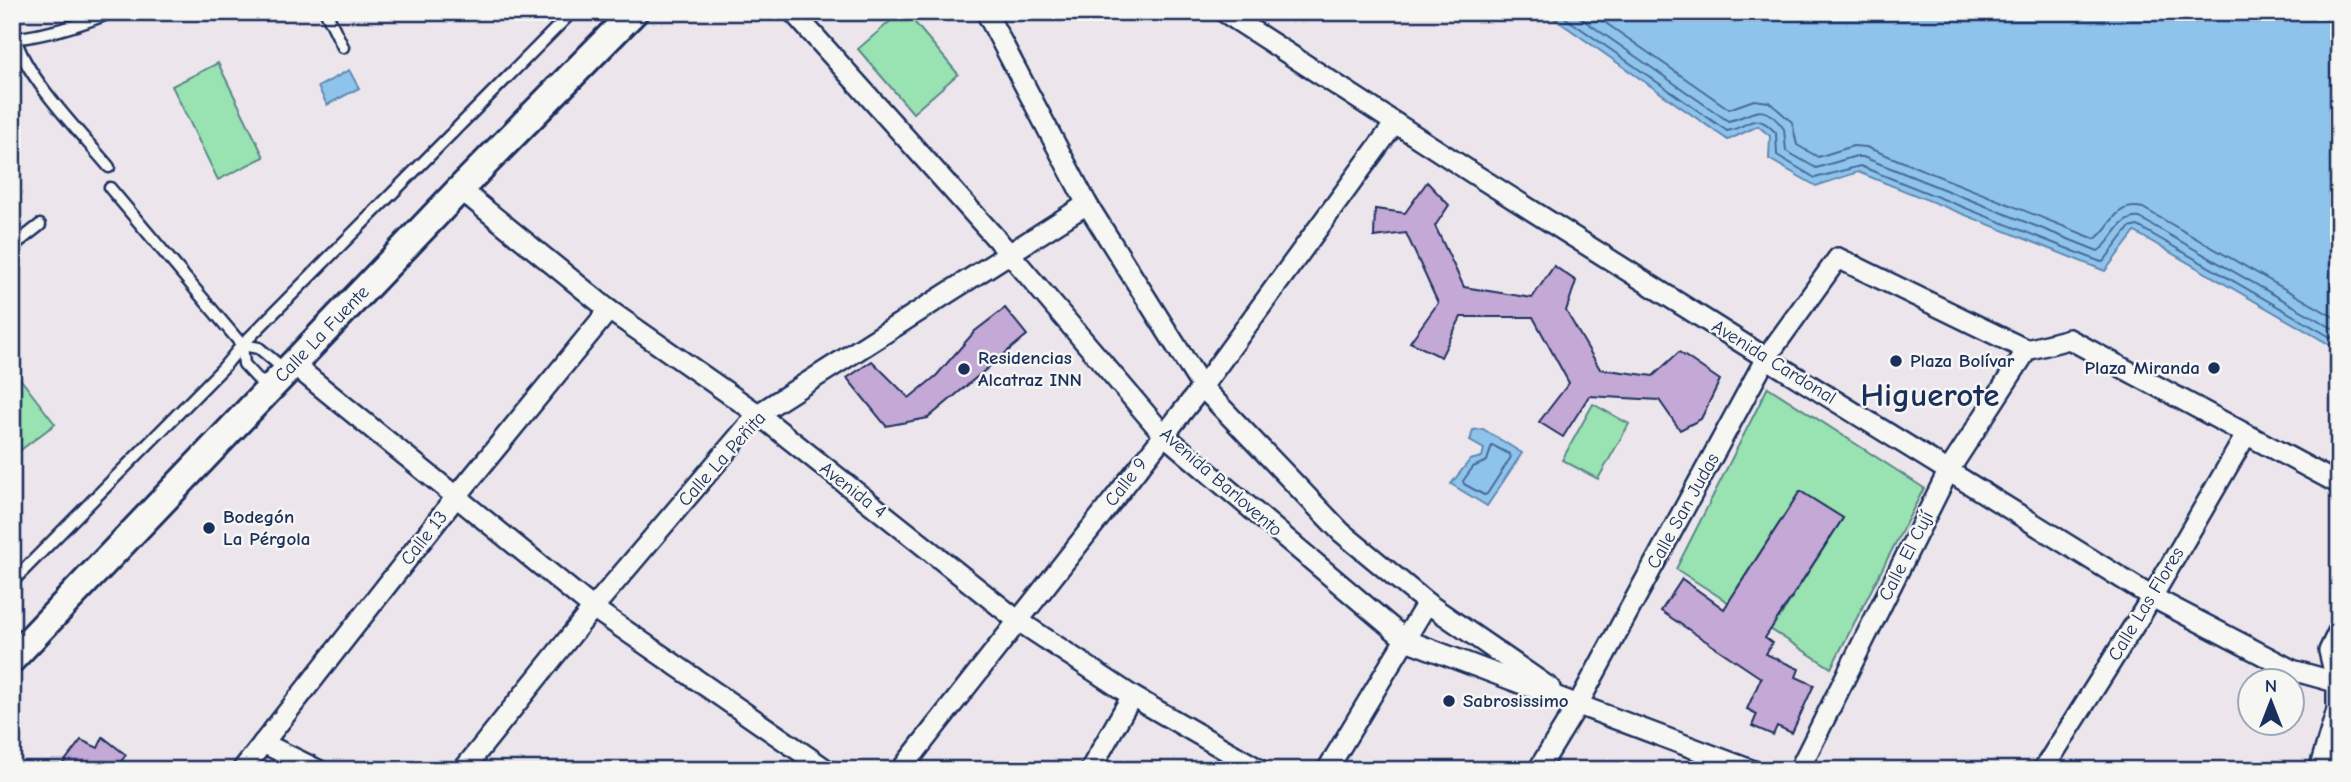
<svg xmlns="http://www.w3.org/2000/svg" width="2351" height="782" font-family="'Comic Neue',sans-serif">
<style>
.green{fill:#99e2b2;stroke:#5a8888;stroke-width:2;fill-rule:evenodd}
.water{fill:#8ec4ec;stroke:#6088b3;stroke-width:2}
.lines{fill:none;stroke-linecap:round;stroke-linejoin:round}
.shore{stroke:#496b97;stroke-width:2}
.building{fill:#c4a8d5;stroke:#1b2f5e;stroke-width:2}
.service-casing{stroke:#1b2f5e;stroke-width:15}
.minor-casing{stroke:#1b2f5e;stroke-width:24}
.secondary-casing{stroke:#1b2f5e;stroke-width:32}
.service{stroke:#f6f6f2;stroke-width:10}
.minor{stroke:#f6f6f2;stroke-width:19}
.secondary{stroke:#f6f6f2;stroke-width:26}
.poi-dot{fill:#1b2f5e;stroke:#f6f6f2;stroke-width:2.5}
.labels{text-anchor:middle;dominant-baseline:central;stroke-width:5;stroke-linejoin:round;paint-order:stroke}
.street-label{font-size:19px;fill:#1b2f5e;stroke:#f6f6f2}
.poi-label{font-size:19px;font-weight:bold;fill:#1b2f5e;stroke:#f6f6f2;text-anchor:start}
.town-label{font-size:33px;font-weight:bold;fill:#1b2f5e;stroke:#f6f6f2}
</style>
<rect width="100%" height="100%" fill="#ece6ec"/>
<filter id="ink" filterUnits="userSpaceOnUse"><feTurbulence type="fractalNoise" baseFrequency=".0143" numOctaves="2"/><feDisplacementMap in="SourceGraphic" scale="14" xChannelSelector="R" yChannelSelector="G"/><feConvolveMatrix kernelMatrix="1 2 1 2 8 2 1 2 1" color-interpolation-filters="sRGB"/></filter>
<g filter="url(#ink)">
<g class="green">
<polygon points="901,12 906,12 958,74 913,113 858,49"/>
<polygon points="218,63 264,157 218,180 172,86"/>
<polygon points="12,368 55,424 18,452 12,443"/>
<path d="M1768 387 1924 488 1831 668 1676 569ZM1800 491 1843 518 1779 618 1736 590Z"/>
<polygon points="1593,404 1629,424 1598,479 1562,460"/>
</g>
<g class="water">
<polygon points="1545,12 2339,12 2339,350 2135,232 2105,271 1858,172 1816,186 1769,159 1770,136 1758,126 1728,140"/>
<polygon points="349,70 359,88 327,105 318,87"/>
<polygon points="1483,429 1522,453 1487,506 1451,484 1470,460 1482,457 1484,449 1470,441 1473,430"/>
</g>
<g class="lines">
<g class="shore">
<path d="M1557 12 1727 131C1752 126 1754 109 1776 133L1777 155 1815 178 1860 166 2101 262 2104 261 2129 228 2138 226 2339 342"/>
<path d="M1572 12 1728 121C1754 116 1761 98 1784 129L1786 151 1816 168 1853 157H1863L2098 251C2114 242 2118 215 2140 218L2339 332"/>
<path d="M1590 12 1729 109 1754 100 1769 102 1792 122 1797 145 1818 157 1853 146 1866 147 2095 239C2113 226 2114 202 2143 208L2339 320"/>
<polygon points="1492,445 1509,454 1511,457 1487,494 1484,495 1464,484 1463,481 1473,467 1487,461"/>
</g>
</g>
<g class="building">
<polygon points="1427,182 1449,205 1435,226 1464,287 1532,298 1554,266 1576,281 1566,311 1600,369 1653,376 1679,352 1720,380 1701,419 1680,430 1659,400 1589,396 1563,437 1539,422 1569,383 1533,317 1461,317 1441,357 1410,342 1438,303 1406,233 1374,237 1375,209 1405,213"/>
<polygon points="1005,308 1027,335 928,418 886,426 847,378 872,361 909,398 936,376 975,331"/>
<polygon points="1800,491 1843,518 1765,638 1772,643 1766,654 1799,669 1796,677 1814,685 1792,733 1777,726 1773,735 1752,726 1757,714 1747,709 1761,678 1661,611 1682,579 1724,609"/>
<polygon points="103,737 126,755 114,770 58,770 81,740 98,748"/>
</g>
<g class="lines">
<g class="service-casing">
<g id="service">
<polyline points="326,12 343,47"/>
<path d="M12 39C47 35 80 25 112 12"/>
<path d="M16 39C24 75 83 136 109 167"/>
<polyline points="110,188 242,345 244,364 268,390"/>
<polyline points="12,247 40,225"/>
<polyline points="242,345 259,348 286,371"/>
<polyline points="12,582 223,368 242,345 572,12"/>
</g>
</g>
<g class="minor-casing">
<g id="minor">
<polyline points="793,12 1009,253 1163,434 1406,640 1751,770"/>
<polyline points="986,12 1087,204 1202,387 1341,532 1427,603 1550,688"/>
<polyline points="1224,12 1474,174 1766,358 2152,597 2292,670 2339,683"/>
<polyline points="460,189 609,310 758,414 1017,620 1132,696 1260,770"/>
<polyline points="294,365 593,608 827,770"/>
<polyline points="263,743 318,770"/>
<polyline points="242,770 456,497 609,310"/>
<polyline points="463,770 593,608 758,414 1087,204"/>
<polyline points="901,770 1202,387 1395,123"/>
<polyline points="1090,770 1132,696"/>
<polyline points="1327,770 1427,603"/>
<polyline points="1538,770 1577,706 1766,358 1838,258 2027,350 2069,339 2339,484"/>
<polyline points="1799,770 1949,470 2027,350"/>
<polyline points="2043,770 2152,597 2246,435"/>
<polyline points="2319,770 2337,710 2337,684 2329,651 2339,630"/>
</g>
</g>
<g class="secondary-casing">
<polyline id="secondary" points="12,659 460,189 634,12"/>
</g>
<use href="#service" class="service"/>
<use href="#minor" class="minor"/>
<use href="#secondary" class="secondary"/>
</g>
</g>
<g class="poi-dot">
<circle cx="1896" cy="361" r="7"/>
<circle cx="2214" cy="368" r="7"/>
<circle cx="964" cy="369" r="7"/>
<circle cx="209" cy="528" r="7"/>
<circle cx="1449" cy="701" r="7"/>
</g>
<g class="labels">
<g class="street-label">
<text transform="translate(322 334) rotate(-46)">Calle La Fuente</text>
<text transform="translate(1774 362) rotate(32)">Avenida Cardonal</text>
<text transform="translate(722 459) rotate(-48)">Calle La Peñita</text>
<text transform="translate(1126 482) rotate(-52)">Calle 9</text>
<text transform="translate(1221 482) rotate(41)">Avenida Barlovento</text>
<text transform="translate(853 490) rotate(38)">Avenida 4</text>
<text transform="translate(1683 511) rotate(-61)">Calle San Judas</text>
<text transform="translate(424 538) rotate(-52)">Calle 13</text>
<text transform="translate(1906 556) rotate(-63)">Calle El Cují</text>
<text transform="translate(2146 604) rotate(-59)">Calle Las Flores</text>
</g>
<g class="poi-label">
<text x="978" y="358">Residencias<tspan x="978" dy="22">Alcatraz INN</tspan></text>
<text x="1910" y="361">Plaza Bolívar</text>
<text x="2200" y="368" text-anchor="end">Plaza Miranda</text>
<text x="223" y="517">Bodegón<tspan x="223" dy="22">La Pérgola</tspan></text>
<text x="1463" y="701">Sabrosissimo</text>
</g>
<g class="town-label">
<text x="1930" y="395">Higuerote</text>
</g>
</g>
<rect width="2351" height="782" fill="none" stroke="#f6f6f2" stroke-width="42"/>
<rect x="21" y="21" width="2309" height="740" fill="none" stroke="#1b2f5e" stroke-width="2.5" filter="url(#ink)"/>
<g transform="translate(2271 702)"><circle r="33" fill="#f6f6f2" stroke="#9ea6b7" stroke-width="2"/>
<path d="M0-5L12 26L0 18L-12 26Z" fill="#1b2f5e"/>
<text y="-10" font-size="19" font-weight="bold" text-anchor="middle" fill="#1b2f5e">N</text>
</g>
</svg>
